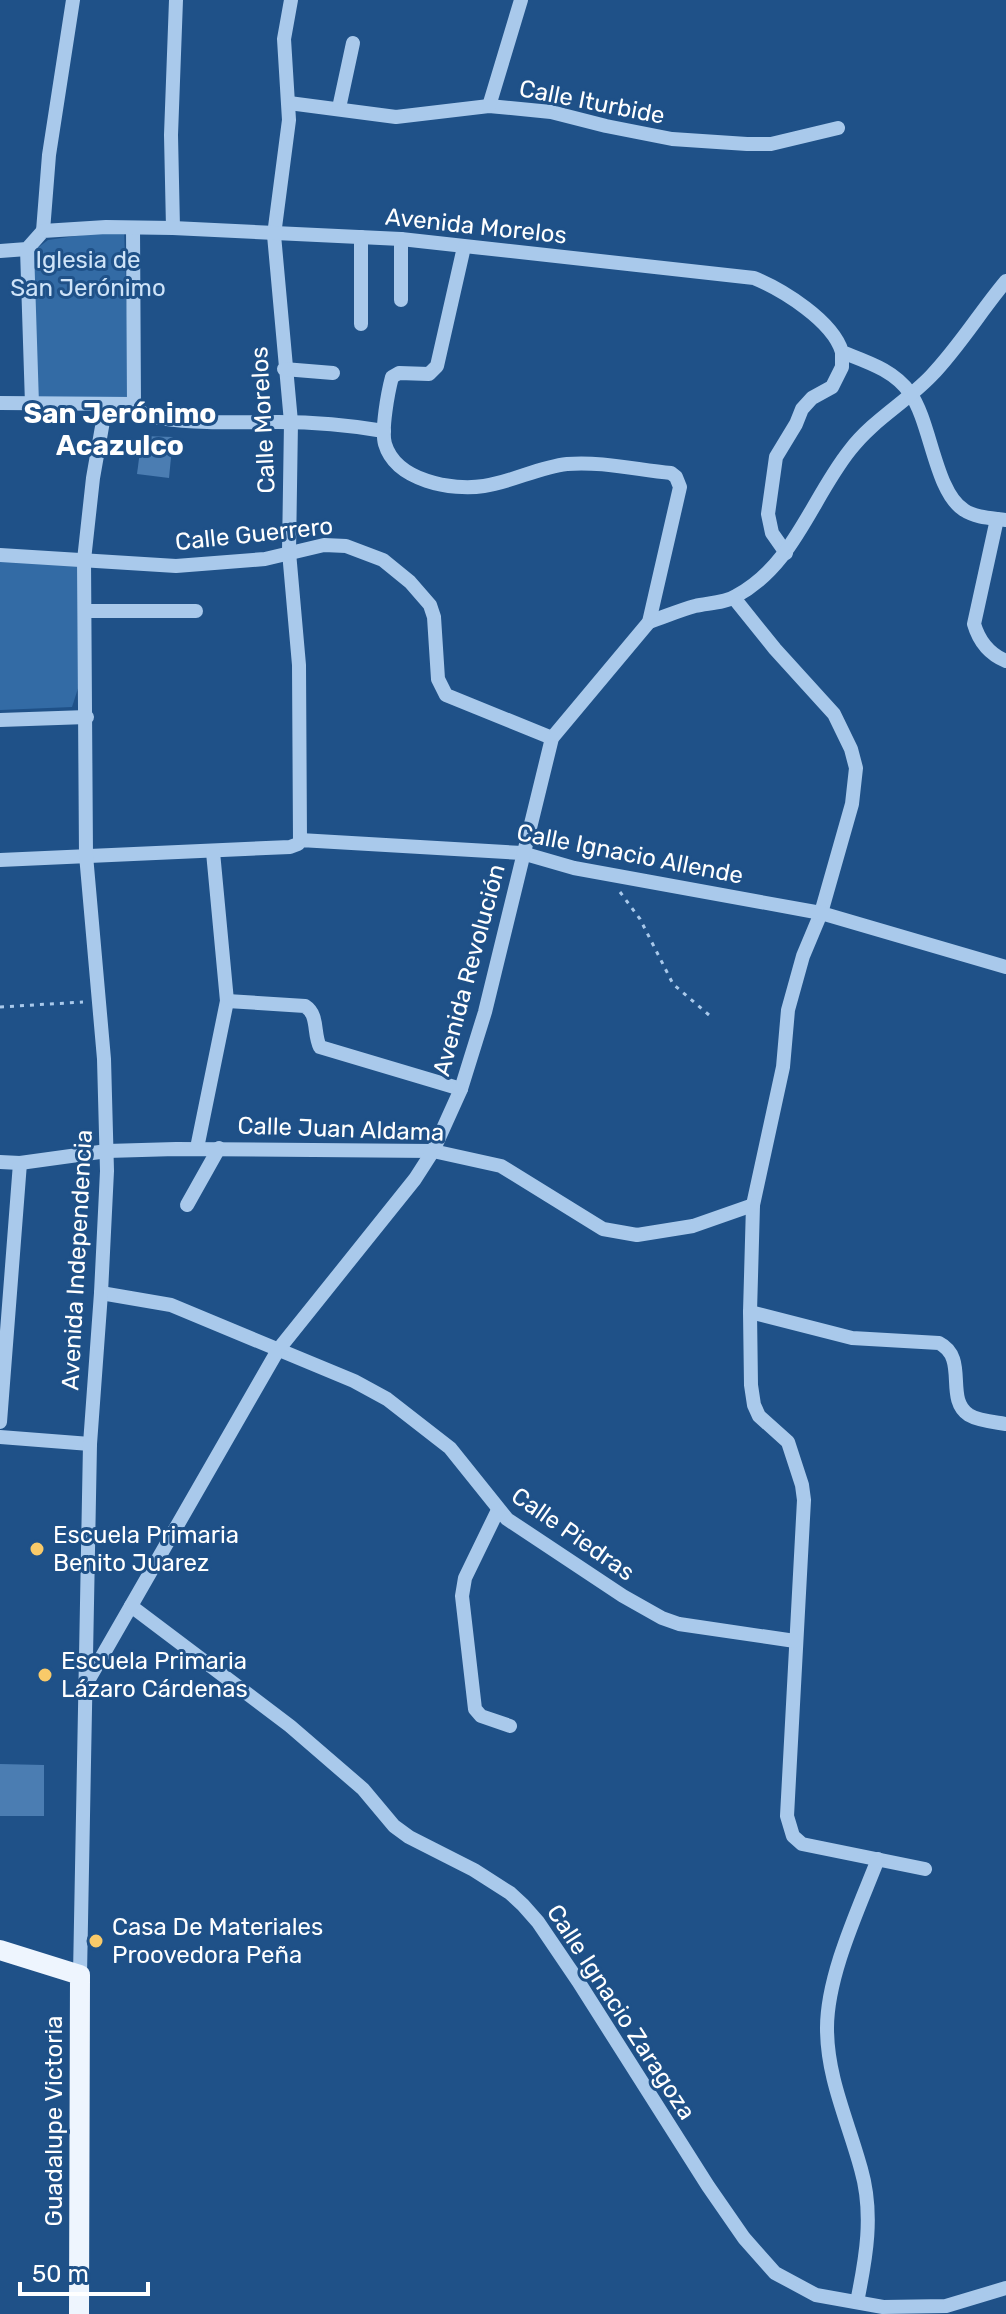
<svg xmlns="http://www.w3.org/2000/svg" width="1006" height="2314" font-family="Rubik,sans-serif">
<style>
.green{fill:#336ba5}
.building{fill:#4b7db2}
.lines{fill:none;stroke-linecap:round;stroke-linejoin:round}
.path{stroke:#a9c9eb;stroke-width:3;stroke-dasharray:4 6;stroke-linecap:butt}
.minor{stroke:#a9c9eb;stroke-width:14}
.major{stroke:#eef5fe;stroke-width:20}
.poi-dot{fill:#f9ca69;stroke:#1f5188;stroke-width:3}
.labels{text-anchor:middle;dominant-baseline:central;stroke-width:6;stroke-linejoin:round;paint-order:stroke}
.street-label{font-size:24px;fill:#fff;stroke:#1f5188}
.park-label{font-size:24px;fill:#cee3f8;stroke:#1f5188}
.poi-label{font-size:24px;fill:#fff;stroke:#1f5188;text-anchor:start}
.quarter-label{font-size:28px;font-weight:bold;fill:#fff;stroke:#1f5188}
</style>
<rect width="100%" height="100%" fill="#1f5188"/>
<g class="green">
<polygon points="124,229 130,398 35,403 32,252 48,240"/>
<polygon points="0,560 80,562 82,676 72,707 0,710"/>
</g>
<g class="building">
<polygon points="142,436 173,437 169,478 137,474"/>
<polygon points="0,1764 44,1765 44,1816 0,1816"/>
</g>
<g class="lines">
<g class="path">
<polyline points="620,892 640,919 673,984 709,1015"/>
<polyline points="0,1007 83,1002"/>
</g>
<g class="minor">
<polyline points="291,0 284,39 289,120 274,235 291,422 289,552 299,665 300,840"/>
<polyline points="289,103 396,117 489,106 551,112 606,126 672,139 747,144 771,144 838,128"/>
<polyline points="489,106 521,0"/>
<polyline points="339,108 353,43"/>
<polyline points="133,228 134,404"/>
<polyline points="173,228 171,135 176,0"/>
<polyline points="43,231 49,155 73,0"/>
<polyline points="361,237 361,324"/>
<polyline points="27,249 32,404"/>
<path d="M0 251 27 249 43 231 106 227 173 228 401 239 754 278C783 290 833 321 842 352 867 362 894 370 910 393 931 422 935 492 964 510 976 518 992 518 1006 520"/>
<polyline points="401,300 401,239"/>
<polyline points="284,369 333,373"/>
<path d="M0 403 134 404C139 414 149 416 160 418 199 424 239 422 278 422 314 422 349 425 384 431"/>
<path d="M997 519 974 624C979 641 989 654 1006 661"/>
<polyline points="786,553 772,533 768,514 776,457 796,424 802,409 812,398 832,387 842,367 842,352"/>
<polyline points="0,555 176,566 265,559 324,545 346,546 383,560 410,582 430,605 434,617 438,679 446,695 552,738"/>
<polyline points="734,598 775,649 834,714 851,749 856,768 852,804 821,913 803,956 788,1010 783,1067 753,1205 750,1312 751,1385 754,1405 759,1416 788,1442 802,1485 804,1500 787,1816 793,1836 802,1844 925,1869"/>
<polyline points="86,611 196,611"/>
<path d="M649 622C664 617 680 610 695 606 708 603 725 603 736 596 794 565 811 499 850 450 873 420 905 403 931 376 959 347 980 312 1006 281"/>
<polyline points="0,720 87,717"/>
<polyline points="0,860 290,847 298,844 300,840 522,853 574,868 821,913 1006,967"/>
<path d="M227 1001 305 1006C319 1015 313 1033 320 1047L461 1089"/>
<polyline points="197,1148 227,1001 213,852"/>
<polyline points="0,1162 20,1163 107,1151 176,1149 433,1151 501,1166 603,1229 637,1235 693,1226 753,1205"/>
<polyline points="187,1205 219,1148"/>
<polyline points="101,1293 171,1305 354,1381 387,1399 450,1448 507,1519 623,1596 662,1618 679,1624 795,1641"/>
<path d="M750 1312 852 1338 939 1343C969 1358 944 1399 969 1415 979 1421 995 1422 1006 1424"/>
<polyline points="0,1422 20,1163"/>
<polyline points="0,1437 90,1444"/>
<polyline points="498,1510 465,1578 462,1596 475,1709 481,1716 510,1726"/>
<polyline points="131,1606 290,1726 363,1789 394,1826 409,1837 474,1870 510,1893 523,1905 538,1922 578,1981 708,2186 744,2238 775,2273 816,2295 883,2307 946,2306 1006,2288"/>
<path d="M85 1686 278 1350 415 1179 433 1151 461 1089 485 1012 552 738 649 622 680 487 676 477 671 473C638 470 601 461 567 464 539 467 512 482 484 486 452 491 396 481 385 444 381 430 388 392 392 377L399 373 429 374 437 366 464 247"/>
<polyline points="80,1975 90,1444 101,1293 107,1171 104,1059 86,855 84,560 93,478 106,404"/>
<path d="M857 2302C866 2258 874 2214 861 2169 848 2121 827 2078 827 2028 827 1975 859 1908 878 1859"/>
</g>
<polyline class="major" points="0,1950 80,1975 79,2314"/>
</g>
<g class="poi-dot">
<circle cx="37" cy="1549" r="8"/>
<circle cx="45" cy="1675" r="8"/>
<circle cx="96" cy="1941" r="8"/>
</g>
<g class="labels">
<g class="street-label">
<text transform="translate(592 102) rotate(11)">Calle Iturbide</text>
<text transform="translate(476 226) rotate(6)">Avenida Morelos</text>
<text transform="translate(263 420) rotate(-93)">Calle Morelos</text>
<text transform="translate(254 534) rotate(-6)">Calle Guerrero</text>
<text transform="translate(630 854) rotate(11)">Calle Ignacio Allende</text>
<text transform="translate(469 970) rotate(-75)">Avenida Revolución</text>
<text transform="translate(341 1129) rotate(2)">Calle Juan Aldama</text>
<text transform="translate(77 1260) rotate(-87)">Avenida Independencia</text>
<text transform="translate(573 1534) rotate(35)">Calle Piedras</text>
<text transform="translate(621 2012) rotate(57)">Calle Ignacio Zaragoza</text>
<text transform="translate(54 2121) rotate(-90)">Guadalupe Victoria</text>
</g>
<g class="park-label">
<text x="88" y="260">Iglesia de<tspan x="88" dy="28">San Jerónimo</tspan></text>
</g>
<g class="poi-label">
<text x="53" y="1535">Escuela Primaria<tspan x="53" dy="28">Benito Juarez</tspan></text>
<text x="61" y="1661">Escuela Primaria<tspan x="61" dy="28">Lázaro Cárdenas</tspan></text>
<text x="112" y="1927">Casa De Materiales<tspan x="112" dy="28">Proovedora Peña</tspan></text>
</g>
<g class="quarter-label">
<text x="120" y="413">San Jerónimo<tspan x="120" dy="32">Acazulco</tspan></text>
</g>
</g>
<path d="M20 2282v12h128v-12" fill="none" stroke="#ffffff" stroke-width="4"/>
<text x="32" y="2282" font-size="24" fill="#ffffff" stroke="#1f5188" stroke-width="6" paint-order="stroke">50 m</text>
</svg>
